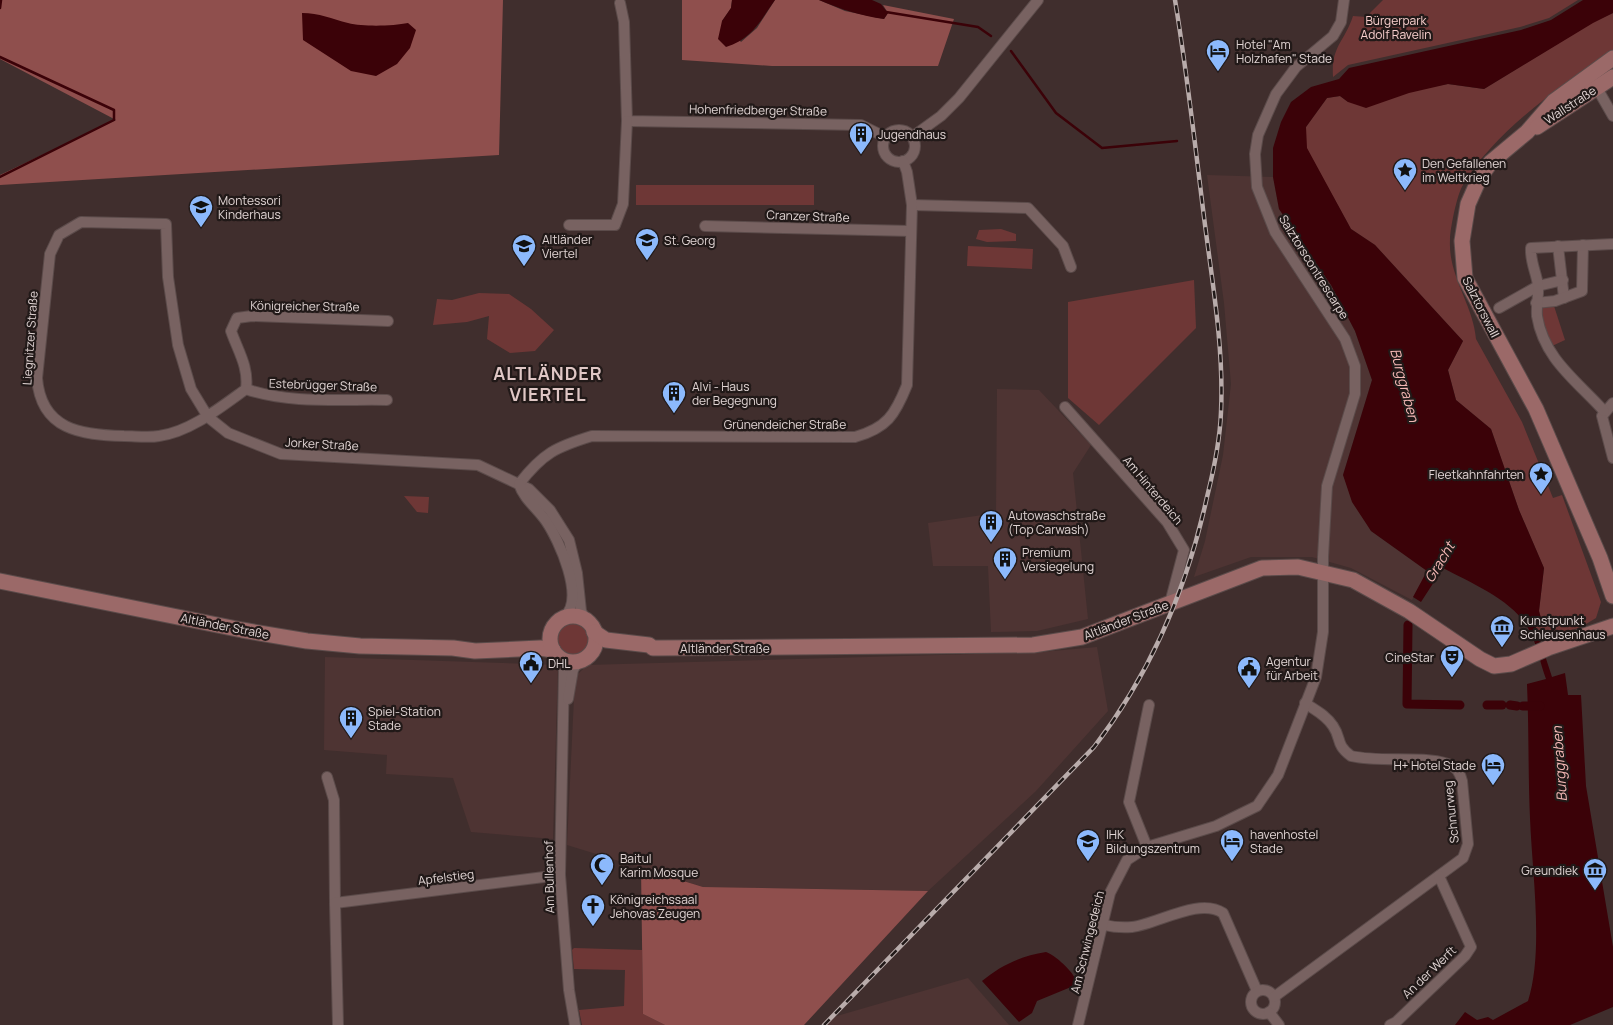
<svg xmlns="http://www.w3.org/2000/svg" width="1613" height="1025" font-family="Manrope,sans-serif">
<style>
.built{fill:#4e3433}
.green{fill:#6e3736}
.forest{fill:#8f4f4d}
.water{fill:#3b0208}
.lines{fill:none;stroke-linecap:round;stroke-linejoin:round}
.stream{stroke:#3b0208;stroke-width:2.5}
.canal{stroke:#3b0208;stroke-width:9}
.street-casing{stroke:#5b4b4a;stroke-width:12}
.secondary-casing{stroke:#5b4b4a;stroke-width:17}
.street{stroke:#786261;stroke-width:10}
.secondary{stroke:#9b6968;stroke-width:15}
.rail-casing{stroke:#b9acab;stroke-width:4.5}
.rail{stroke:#211918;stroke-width:2.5;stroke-dasharray:8;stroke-linecap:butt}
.labels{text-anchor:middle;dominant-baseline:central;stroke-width:4.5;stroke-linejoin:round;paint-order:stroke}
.park-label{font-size:12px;fill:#f9d0ce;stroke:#211918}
.poi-label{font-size:12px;fill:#e0d4d3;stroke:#211918;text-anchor:start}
.street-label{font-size:12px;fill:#e0d4d3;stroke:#211918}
.water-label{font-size:14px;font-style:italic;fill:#f3b7b4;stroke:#211918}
.district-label{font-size:18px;font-weight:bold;letter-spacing:1px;fill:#dfc7c5;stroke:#211918}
</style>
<rect width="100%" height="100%" fill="#402e2d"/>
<g class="built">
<polygon points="1207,175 1273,177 1279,209 1331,285 1355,331 1372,380 1343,475 1371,531 1427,571 1412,600 1351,568 1312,557 1251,557 1194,577 1205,541 1223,455 1231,384 1224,303"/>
<polygon points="997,389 1039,390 1091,445 1073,473 1088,619 1037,631 991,632 988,566 933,566 928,523 996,513"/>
<polygon points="1097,647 1108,711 1036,791 928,891 703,887 567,845 575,677 587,665 1041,652"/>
<polygon points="325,657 558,665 553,839 471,832 453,778 386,774 387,755 324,750"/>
<polygon points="968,978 1009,1025 824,1025 830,1018"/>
</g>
<g class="green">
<path d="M1383 0H1578L1549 18 1520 27 1348 65 1333 77C1331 46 1344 43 1353 16L1366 17Z"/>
<path d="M1613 13V51C1563 83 1493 133 1463 185 1457 194 1450 229 1450 240 1448 276 1473 304 1476 339L1522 422 1553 498 1562 495 1601 602 1596 618 1581 627 1540 640 1535 625 1542 621 1539 611 1544 568 1519 510 1491 429 1456 400 1448 370 1463 341 1375 245 1351 229 1306 148V127L1327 98 1340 96 1348 102 1448 84 1484 89 1593 22Z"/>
<rect x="636" y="185" width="178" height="20"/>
<polygon points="1001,229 1016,234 1016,241 987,242 976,239 979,230"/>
<polygon points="968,246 1033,249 1032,269 967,266"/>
<polygon points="1194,280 1196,328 1099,425 1068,398 1068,302"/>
<polygon points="479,293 509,294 531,309 554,330 535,351 510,353 487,339 489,316 467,322 433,325 437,299 452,300"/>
<polygon points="1542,306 1554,306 1565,340 1552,346 1544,331 1540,308"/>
<polygon points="404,496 429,497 428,513 417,512"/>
<circle cx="573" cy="639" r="16"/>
<polygon points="574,948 642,950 643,1014 665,1025 582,1025 579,1010 624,1006 625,970 574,969 572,950"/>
</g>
<g class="forest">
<polygon points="0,0 503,0 499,155 0,185 0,175 116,120 0,59"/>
<polygon points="682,0 732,0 731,8 722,21 741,42 757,28 775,0 819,0 845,11 884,19 888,13 883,5 954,19 938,66 772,66 682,60"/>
<polygon points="641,868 703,887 928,891 804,1025 665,1025 643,1014"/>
</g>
<g class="water">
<path d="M732 0H775C760 21 753 38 726 47L718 39 722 21 731 8Z"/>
<path d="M819 0H872L881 4 888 13 884 19C861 16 840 9 819 0Z"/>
<path d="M1583 0H1613V13L1593 23 1484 89 1448 84 1409 93 1366 108 1348 102 1340 96 1327 98 1306 127 1307 148 1351 229 1375 245 1463 341 1448 370 1456 400 1491 429 1519 510 1544 568 1539 611 1542 622 1535 625 1552 677 1565 673 1568 695H1581L1586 786 1613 947V1007L1570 1025H1455L1465 1012 1477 1020 1488 1017 1493 1020 1528 1001C1544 951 1532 872 1530 818 1528 774 1529 729 1527 684L1546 679C1540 663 1537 643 1528 628 1513 600 1469 582 1443 568L1421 602 1413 597 1427 571 1371 531 1352 502 1343 475 1372 380 1355 331 1331 285 1279 209 1273 177V148L1281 122 1291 102 1311 87 1339 79 1349 68 1521 30 1551 20Z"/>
<path d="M302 13C319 13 332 19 348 23 364 27 393 26 408 23L416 30 410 48 397 64 376 76 351 71 303 40Z"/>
<path d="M1046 952C1055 955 1074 972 1076 981L1071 987 1037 1001 1032 1013 1019 1022 982 981C1001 965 1021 956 1046 952Z"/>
</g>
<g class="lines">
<g class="stream">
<polyline points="0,8 1,0"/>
<polyline points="886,12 978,27 991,36"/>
<polyline points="1011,51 1056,113 1102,148 1177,141"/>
<polyline points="0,57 114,110 114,120 0,177"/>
</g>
<g class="canal">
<polyline points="1408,625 1407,704 1460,705"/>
<polyline points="1487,705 1502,705"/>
<polyline points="1510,705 1517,706"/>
<polyline points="1523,706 1540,706"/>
</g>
<g class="street-casing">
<g id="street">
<polyline points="620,3 624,22 627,121 861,125 885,137"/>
<polyline points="1597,88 1613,116"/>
<circle cx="899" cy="146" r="16"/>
<polyline points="912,137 941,116 959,98 1038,0"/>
<polyline points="912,205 1028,208 1063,246 1071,267"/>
<polyline points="569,225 615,225 623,204 627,121"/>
<polyline points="705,226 911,231"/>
<polyline points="1558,246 1564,298"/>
<polyline points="1536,303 1555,301 1582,291 1583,245"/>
<polyline points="1499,308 1538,286 1563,280"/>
<path d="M246 389C249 367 238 351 231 331L237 318 252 316 388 321"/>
<path d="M387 400C343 399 288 404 246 389 221 407 190 432 159 436 148 438 135 436 124 436 81 435 41 430 37 378L50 254 59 235 81 222 166 224 168 277 178 345 191 389 208 417 228 433 281 454 478 465 529 489 550 510 569 540 577 573 581 611 585 619"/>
<polyline points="1613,403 1602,416 1613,458"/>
<polyline points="1065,407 1167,522 1184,550 1170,603"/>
<path d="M1604 411C1577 381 1544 359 1537 316 1536 305 1539 295 1538 285 1536 272 1530 261 1531 248L1613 244"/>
<path d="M519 484C543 453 556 447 592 436L855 437C887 428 895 415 907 385L912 205 907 172 903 161"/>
<path d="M519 484C524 499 537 508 546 521 559 540 586 599 564 617"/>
<polyline points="561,658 564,671 560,875 569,990 575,1025"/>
<polyline points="568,699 573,670 579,660"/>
<polyline points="327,777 334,800 335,903"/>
<polyline points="1147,847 1129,802 1149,705"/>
<path d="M1104 925C1113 927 1122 928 1132 927 1158 924 1199 897 1223 913L1257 991"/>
<circle cx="1263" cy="1002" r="12"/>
<path d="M1274 997 1463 858 1468 844 1462 781C1460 773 1456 766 1448 764 1419 755 1382 763 1351 756 1335 744 1342 739 1333 726 1326 715 1315 710 1305 703"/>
<polyline points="1269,1012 1279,1025"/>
<polyline points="338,1025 335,903 560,875"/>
<polyline points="1078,1025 1110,893 1127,860 1147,847 1216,826 1257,806 1278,775 1316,677 1323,632 1323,557 1327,486 1355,394 1355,366 1345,339 1275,232 1257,187 1255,154 1258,135 1276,94 1296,67 1333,36 1341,22 1344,0"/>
<polyline points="1390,1025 1396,1022 1465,956 1471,947 1439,876"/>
</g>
</g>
<g class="secondary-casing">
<g id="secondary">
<polyline points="1613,58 1554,101 1527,132 1491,162 1480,177 1468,204 1462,241 1465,278 1536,409 1600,558 1613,596"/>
<polyline points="1537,127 1613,77"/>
<polyline points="0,581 242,630 307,641 360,646 453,648 475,651 540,648 553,650"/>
<circle cx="573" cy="639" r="23"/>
<polyline points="594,632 606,640 649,645 653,648 658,648 1033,645 1082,637 1262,568 1298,567 1353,580 1409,611 1480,659 1494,666 1511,664 1548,648 1613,626"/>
</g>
</g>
<use href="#street" class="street"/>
<use href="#secondary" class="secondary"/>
<g class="rail-casing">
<path id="rail" d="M824 1025 1094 747C1151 673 1187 588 1207 497 1214 469 1220 440 1221 412 1224 347 1212 281 1204 217 1195 145 1187 72 1175 0"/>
</g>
<use href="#rail" class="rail"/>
</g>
<defs>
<g id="hotel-pin" transform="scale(1.25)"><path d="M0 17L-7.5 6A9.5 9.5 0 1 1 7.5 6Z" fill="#8cb9fc" stroke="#211918"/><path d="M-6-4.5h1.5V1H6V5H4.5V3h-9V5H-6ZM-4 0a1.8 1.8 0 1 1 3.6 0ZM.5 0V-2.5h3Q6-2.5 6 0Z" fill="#111"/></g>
<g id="building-pin" transform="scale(1.25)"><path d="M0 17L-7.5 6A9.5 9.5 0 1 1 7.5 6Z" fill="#8cb9fc" stroke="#211918"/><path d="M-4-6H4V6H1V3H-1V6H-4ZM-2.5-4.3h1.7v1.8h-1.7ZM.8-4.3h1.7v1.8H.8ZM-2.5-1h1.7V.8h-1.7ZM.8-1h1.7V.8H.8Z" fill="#111"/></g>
<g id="sight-pin" transform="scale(1.25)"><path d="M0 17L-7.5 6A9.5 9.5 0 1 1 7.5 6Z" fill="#8cb9fc" stroke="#211918"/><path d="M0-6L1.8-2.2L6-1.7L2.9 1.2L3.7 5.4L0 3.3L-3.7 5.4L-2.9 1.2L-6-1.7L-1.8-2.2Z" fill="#111"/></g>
<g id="school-pin" transform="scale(1.25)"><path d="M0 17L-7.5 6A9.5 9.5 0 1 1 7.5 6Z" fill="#8cb9fc" stroke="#211918"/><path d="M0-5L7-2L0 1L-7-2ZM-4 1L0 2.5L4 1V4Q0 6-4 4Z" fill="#111"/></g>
<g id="museum-pin" transform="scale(1.25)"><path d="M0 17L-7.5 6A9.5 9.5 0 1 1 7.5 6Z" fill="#8cb9fc" stroke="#211918"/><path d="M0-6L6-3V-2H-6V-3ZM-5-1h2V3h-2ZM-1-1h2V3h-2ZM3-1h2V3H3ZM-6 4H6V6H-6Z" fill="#111"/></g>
<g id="theatre-pin" transform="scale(1.25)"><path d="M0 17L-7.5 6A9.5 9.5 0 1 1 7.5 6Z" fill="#8cb9fc" stroke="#211918"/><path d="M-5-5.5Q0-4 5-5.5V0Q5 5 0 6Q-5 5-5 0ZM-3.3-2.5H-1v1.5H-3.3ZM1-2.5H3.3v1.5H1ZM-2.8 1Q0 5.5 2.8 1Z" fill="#111"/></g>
<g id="civic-pin" transform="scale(1.25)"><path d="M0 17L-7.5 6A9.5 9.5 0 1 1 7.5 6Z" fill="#8cb9fc" stroke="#211918"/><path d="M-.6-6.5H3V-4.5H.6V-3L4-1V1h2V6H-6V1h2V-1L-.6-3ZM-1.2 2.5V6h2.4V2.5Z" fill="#111"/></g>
<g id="mosque-pin" transform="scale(1.25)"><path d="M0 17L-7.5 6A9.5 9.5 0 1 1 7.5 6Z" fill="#8cb9fc" stroke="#211918"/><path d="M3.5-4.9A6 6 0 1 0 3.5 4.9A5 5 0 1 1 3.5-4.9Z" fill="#111"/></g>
<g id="church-pin" transform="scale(1.25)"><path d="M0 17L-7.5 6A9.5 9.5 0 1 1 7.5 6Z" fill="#8cb9fc" stroke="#211918"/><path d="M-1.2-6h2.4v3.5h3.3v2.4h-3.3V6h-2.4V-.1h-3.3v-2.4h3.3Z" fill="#111"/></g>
</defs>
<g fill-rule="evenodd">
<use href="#hotel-pin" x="1218" y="51"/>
<use href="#building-pin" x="861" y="134"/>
<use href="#sight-pin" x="1405" y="170"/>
<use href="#school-pin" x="201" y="207"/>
<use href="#school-pin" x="647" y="240"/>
<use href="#school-pin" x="524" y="246"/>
<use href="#building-pin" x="674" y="393"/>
<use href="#sight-pin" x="1541" y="474"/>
<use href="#building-pin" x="991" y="522"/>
<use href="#building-pin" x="1005" y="559"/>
<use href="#museum-pin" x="1502" y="627"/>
<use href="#theatre-pin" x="1452" y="657"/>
<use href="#civic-pin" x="531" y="663"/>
<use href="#civic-pin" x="1249" y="668"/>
<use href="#building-pin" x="351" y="718"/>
<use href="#hotel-pin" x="1493" y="765"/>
<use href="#school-pin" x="1088" y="841"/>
<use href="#hotel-pin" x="1232" y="841"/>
<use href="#mosque-pin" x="602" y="865"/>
<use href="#museum-pin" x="1595" y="870"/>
<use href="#church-pin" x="593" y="906"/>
</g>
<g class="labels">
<g class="park-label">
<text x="1396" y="20">Bürgerpark<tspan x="1396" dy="14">Adolf Ravelin</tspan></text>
</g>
<g class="poi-label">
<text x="1236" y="44">Hotel "Am<tspan x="1236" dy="14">Holzhafen" Stade</tspan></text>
<text x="878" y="134">Jugendhaus</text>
<text x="1422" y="163">Den Gefallenen<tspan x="1422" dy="14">im Weltkrieg</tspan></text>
<text x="218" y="200">Montessori<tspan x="218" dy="14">Kinderhaus</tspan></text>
<text x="542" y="239">Altländer<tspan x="542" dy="14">Viertel</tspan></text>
<text x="664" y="240">St. Georg</text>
<text x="692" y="386">Alvi - Haus<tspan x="692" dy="14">der Begegnung</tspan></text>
<text x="1524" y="474" text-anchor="end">Fleetkahnfahrten</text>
<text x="1008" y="515">Autowaschstraße<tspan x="1008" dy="14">(Top Carwash)</tspan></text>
<text x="1022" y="552">Premium<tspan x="1022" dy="14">Versiegelung</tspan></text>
<text x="1520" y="620">Kunstpunkt<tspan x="1520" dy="14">Schleusenhaus</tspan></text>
<text x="1434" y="657" text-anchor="end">CineStar</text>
<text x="1266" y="661">Agentur<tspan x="1266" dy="14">für Arbeit</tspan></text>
<text x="548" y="663">DHL</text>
<text x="368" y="711">Spiel-Station<tspan x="368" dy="14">Stade</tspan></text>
<text x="1476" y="765" text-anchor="end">H+ Hotel Stade</text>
<text x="1106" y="834">IHK<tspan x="1106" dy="14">Bildungszentrum</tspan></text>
<text x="1250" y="834">havenhostel<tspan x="1250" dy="14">Stade</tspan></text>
<text x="620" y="858">Baitul<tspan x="620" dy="14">Karim Mosque</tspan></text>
<text x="1578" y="870" text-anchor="end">Greundiek</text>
<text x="610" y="899">Königreichssaal<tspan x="610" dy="14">Jehovas Zeugen</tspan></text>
</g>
<g class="street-label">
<text transform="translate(1570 105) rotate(-33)">Wallstraße</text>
<text transform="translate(758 110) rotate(1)">Hohenfriedberger Straße</text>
<text transform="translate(808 216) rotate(2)">Cranzer Straße</text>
<text transform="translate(1314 267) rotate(58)">Salztorscontrescarpe</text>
<text transform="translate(305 306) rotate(1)">Königreicher Straße</text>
<text transform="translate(1481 307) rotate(63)">Salztorswall</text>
<text transform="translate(30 338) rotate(-86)">Liegnitzer Straße</text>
<text transform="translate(323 385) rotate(2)">Estebrügger Straße</text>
<text x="785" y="424">Grünendeicher Straße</text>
<text transform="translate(322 444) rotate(3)">Jorker Straße</text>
<text transform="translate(1153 490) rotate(50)">Am Hinterdeich</text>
<text transform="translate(1126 620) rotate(-21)">Altländer Straße</text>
<text transform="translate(225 626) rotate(11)">Altländer Straße</text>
<text x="725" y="648">Altländer Straße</text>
<text transform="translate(1451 812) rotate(-96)">Schnurweg</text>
<text transform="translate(446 877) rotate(-7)">Apfelstieg</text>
<text transform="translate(549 877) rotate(-91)">Am Bullenhof</text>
<text transform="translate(1087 942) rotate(-76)">Am Schwingedeich</text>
<text transform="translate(1429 972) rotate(-44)">An der Werft</text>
</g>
<g class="water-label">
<text transform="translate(1405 385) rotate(75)">Burggraben</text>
<text transform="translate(1439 562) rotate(-59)">Gracht</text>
<text transform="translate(1559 764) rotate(-94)">Burggraben</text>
</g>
<g class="district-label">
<text x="548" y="373">ALTLÄNDER<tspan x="548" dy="21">VIERTEL</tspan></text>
</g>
</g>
</svg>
